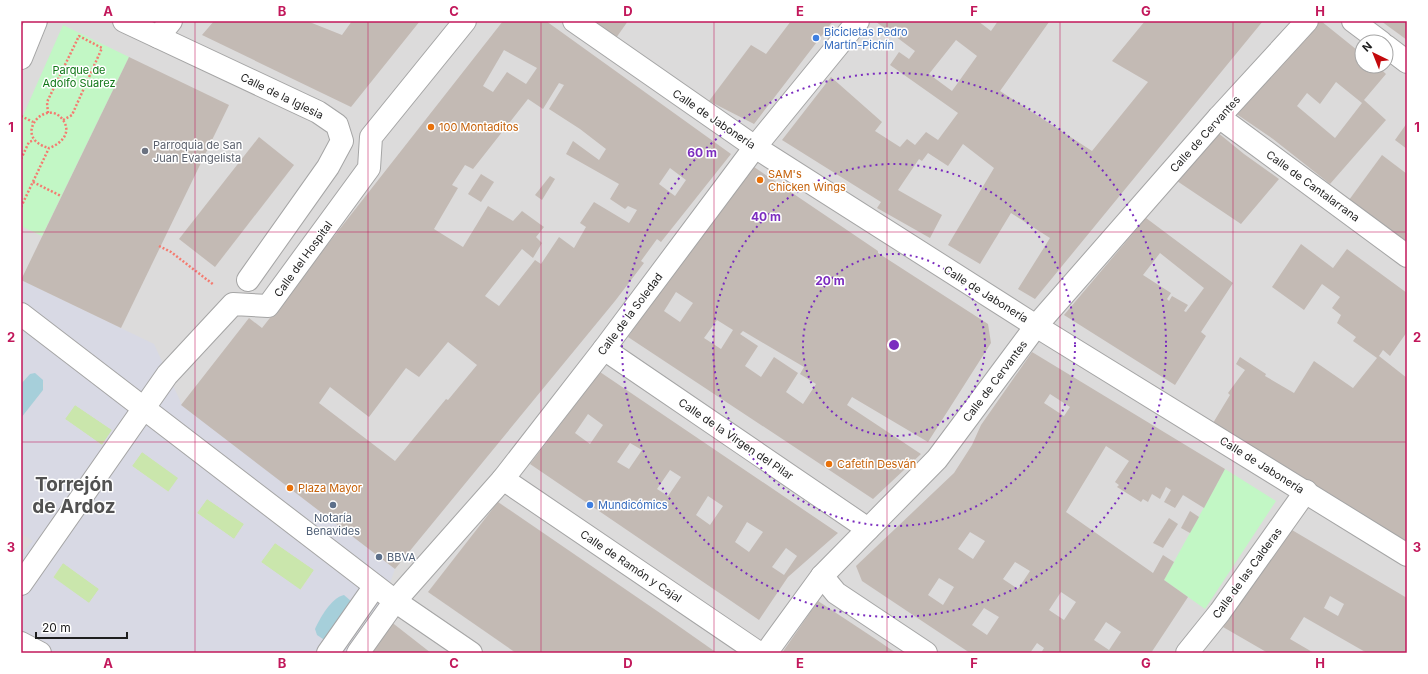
<svg xmlns="http://www.w3.org/2000/svg" width="1428" height="674" font-family="Inter,sans-serif">
<style>
.residential{fill:#dcdbdb;fill-rule:evenodd}
.grass{fill:#cae6ac}
.park{fill:#c2f7c5}
.plaza{fill:#d8d9e4;fill-rule:evenodd}
.water{fill:#a6cfda}
.building{fill:#c3bab4;fill-rule:evenodd}
.lines{fill:none;stroke-linecap:round;stroke-linejoin:round}
.minor-casing{stroke:#a5a5a5;stroke-width:24}
.path{stroke:#f47b70;stroke-width:2.5;stroke-dasharray:2 2;stroke-linecap:butt}
.minor{stroke:#fff;stroke-width:22}
.grid{fill:none;stroke:#c2185b;stroke-width:1;stroke-opacity:0.55}
.ring{fill:none;stroke:#7b2cbf;stroke-width:2;stroke-dasharray:2 4}
.shop-dot{fill:#3f7fe0;stroke:#fff;stroke-width:1.5}
.food-dot{fill:#e8710a;stroke:#fff;stroke-width:1.5}
.worship-dot{fill:#6b7280;stroke:#fff;stroke-width:1.5}
.service-dot{fill:#5c6f8a;stroke:#fff;stroke-width:1.5}
.labels{text-anchor:middle;dominant-baseline:central;stroke-width:3;stroke-linejoin:round;paint-order:stroke}
.shop-label{font-size:11px;fill:#366cbe;stroke:#fff;text-anchor:start}
.park-label{font-size:11px;fill:#107717;stroke:#fff}
.street-label{font-size:11px;fill:#1e1e1e;stroke:#fff}
.food-label{font-size:11px;fill:#c56008;stroke:#fff;text-anchor:start}
.worship-label{font-size:11px;fill:#5b616d;stroke:#fff;text-anchor:start}
.service-label{font-size:11px;fill:#4e5e75;stroke:#fff}
.town-label{font-size:19px;font-weight:bold;fill:#515151;stroke:#fff}
.centre{fill:#7b2cbf;stroke:#fff;stroke-width:2}
.ring-label{font-size:12px;text-anchor:middle;font-weight:bold;fill:#7b2cbf;stroke:#fff;stroke-width:3;stroke-linejoin:round;paint-order:stroke}
.neatline{fill:none;stroke:#c2185b;stroke-width:1.5}
.grid-label{font-size:13px;text-anchor:middle;font-weight:bold;fill:#c2185b}
</style>
<rect width="100%" height="100%" fill="#eeebe4"/>
<path class="residential" d="M21 21H1407V653H21ZM1362 42H1386V66H1362Z"/>
<g class="grass">
<polygon points="75,405 112,430 102,445 65,419"/>
<polygon points="142,452 179,478 169,492 132,466"/>
<polygon points="207,499 244,524 234,539 197,513"/>
<polygon points="275,543 314,570 300,590 261,562"/>
<polygon points="63,563 99,589 89,603 53,578"/>
</g>
<g class="park">
<polygon points="63,25 129,57 42,236 21,226 21,120"/>
<polygon points="1225,469 1276,501 1205,609 1164,580"/>
</g>
<path class="plaza" d="M21 280 154 344 182 405 395 569 386 594 345 653H21V554L33 541 21 533V418L43 390 44 384 39 376 25 378 21 384ZM75 405 112 430 102 445 65 419ZM142 452 178 478 168 492 132 466ZM207 499 244 524 234 539 197 513ZM275 543 314 570 301 590 261 562ZM63 563 99 589 89 603 53 577Z"/>
<g class="water">
<polygon points="35,373 43,380 43,390 21,418 21,384 30,374"/>
<path d="M344 595 352 602 326 641 317 635 315 629C320 618 331 598 344 595Z"/>
</g>
<g class="building">
<polygon points="214,21 307,21 342,35 352,21 420,21 351,107 202,35"/>
<path d="M503 21H546L731 154 661 242 657 239 641 261 644 263 615 301 395 569 181 405 249 318 262 328ZM504 50 537 68 526 84 507 72 493 92 483 86ZM559 83 564 85 549 109 580 129 606 149 599 160 573 141 566 154 619 184 610 199 625 209 628 206 637 210 629 223 594 202 580 223 586 227 574 248 559 237 541 264 535 260 499 306 485 296 522 249 533 258 542 243 536 237 544 227 522 211 513 221 488 206 463 247 434 229 458 188 452 185 465 165 473 169 528 99 543 109ZM670 168 686 180 675 196 659 184ZM448 342 477 365 448 400 446 399 395 461 319 403 330 387 369 417 406 368 419 377Z"/>
<polygon points="597,21 628,21 616,38 595,24"/>
<polygon points="791,21 833,21 754,124 709,101 751,45 766,54"/>
<path d="M875 21H978L991 31 998 21 1049 22 1000 91 1092 151 1148 82 1112 61 1145 21H1263L1035 299 1018 289 1050 238 1011 213 980 264 948 245 994 168 963 144 948 166 928 153 922 161 919 159 898 190 942 215 930 238 877 208 881 202 782 140 831 77 882 122 875 131 900 147 907 139 915 145 926 132 938 140 958 113 890 65 899 52 909 59 915 51ZM956 40 977 56 952 91 929 74Z"/>
<path d="M1315 21H1321L1362 54V66H1377L1386 74 1364 100 1386 120 1330 184 1273 139 1235 113ZM1336 82 1362 103 1335 138 1297 106 1307 93 1320 104Z"/>
<polygon points="1381,21 1407,21 1407,40"/>
<polygon points="129,57 229,105 121,328 21,280"/>
<polygon points="1407,123 1407,149 1395,140"/>
<polygon points="1217,132 1244,154 1279,179 1241,224 1177,181"/>
<polygon points="259,137 294,165 215,267 179,239"/>
<polygon points="1382,155 1407,174 1407,244 1349,200"/>
<path d="M754 167 878 251V253L988 324 991 343 928 442 852 397 847 405 921 454 873 499 628 337 664 284ZM676 292 693 303 680 322 664 311ZM717 320 733 330 721 349 704 338ZM743 331 804 367 800 374 816 384 803 404 786 392 798 373 774 357 761 377 745 366 758 346 740 334Z"/>
<polygon points="481,174 494,182 481,202 468,194"/>
<polygon points="550,176 555,179 542,200 535,195"/>
<path d="M1146 218 1233 283 1201 332 1206 336 1175 385 1064 315ZM1160 253 1204 288 1186 312 1184 311 1188 305 1172 296 1169 301 1167 299 1171 293 1143 275Z"/>
<polygon points="1301,244 1333,268 1347,249 1407,293 1407,332 1390,356 1383,350 1379,356 1407,378 1407,542 1213,423 1230,395 1228,393 1245,370 1236,364 1240,357 1266,374 1265,376 1294,393 1314,361 1353,388 1377,358 1353,341 1356,337 1337,323 1341,315 1332,308 1340,297 1322,284 1304,310 1272,287"/>
<path d="M1032 352 1225 469 1204 508 1183 495 1175 508 1164 502 1171 490 1166 487 1160 499 1152 494 1148 502 1143 499 1141 502 1117 487 1119 485 1115 482 1129 461 1106 446 1066 512 1153 573 1163 555 1174 562 1164 580 1188 597 1151 653H1041L1044 648 1037 643 1030 653H970L862 581 856 566 954 473 972 445 981 425ZM1050 394 1070 407 1064 416 1044 403ZM970 532 985 541 973 559 958 549ZM1015 562 1030 571 1018 589 1003 579ZM939 578 954 587 943 605 928 595ZM1061 592 1076 602 1064 620 1049 610ZM984 608 999 617 987 635 972 625ZM1106 622 1121 632 1109 650 1094 640Z"/>
<path d="M600 372 838 533 788 577 759 620 530 464ZM588 414 603 425 590 444 575 433ZM630 443 642 450 629 469 617 462ZM670 470 681 477 668 496 657 489ZM708 496 723 506 710 525 696 515ZM747 522 763 532 749 552 735 542ZM786 548 797 556 784 575 772 567Z"/>
<polygon points="498,502 660,613 717,653 516,653 428,592"/>
<polygon points="1190,511 1199,517 1190,533 1181,528"/>
<polygon points="1169,518 1178,524 1163,548 1153,543"/>
<path d="M1292 530 1407 598V653H1367L1304 617 1290 639 1314 653H1268L1223 627ZM1330 596 1344 604 1338 616 1324 608Z"/>
<polygon points="818,601 877,640 896,653 782,653"/>
<polygon points="390,621 431,653 367,653"/>
</g>
<g class="lines">
<g class="minor-casing">
<g id="minor">
<polyline points="124,21 318,112 337,125 342,141 328,167 248,280"/>
<polyline points="574,21 755,147 1036,326 1407,555"/>
<polyline points="1353,21 1381,42"/>
<polyline points="158,37 171,21"/>
<polyline points="1386,46 1407,62"/>
<polyline points="21,58 36,21"/>
<polyline points="1219,117 1407,256"/>
<polyline points="21,314 395,601 471,653"/>
<polyline points="604,349 868,529"/>
<polyline points="503,479 759,653"/>
<polyline points="822,576 836,593 926,653"/>
<polyline points="21,584 167,375 233,304 268,306 369,168 371,137 465,21"/>
<polyline points="21,643 40,653"/>
<polyline points="328,653 375,586"/>
<polyline points="358,653 395,601 503,479 604,349 755,147 858,21"/>
<polyline points="766,653 822,576 937,459 1036,326 1219,117 1307,21"/>
<polyline points="1187,653 1220,612 1306,491"/>
</g>
</g>
<g class="path">
<polyline points="48,113 47,102 79,36 102,48 72,115 63,120"/>
<polyline points="21,116 33,122"/>
<polyline points="21,159 29,142 34,140"/>
<polyline points="33,182 61,196"/>
<path d="M21 207 49 148C61 144 72 133 63 120 46 96 10 138 49 148"/>
<polyline points="159,246 171,252 214,285"/>
</g>
<use href="#minor" class="minor"/>
</g>
<path class="grid" d="M195 21V653M368 21V653M541 21V653M714 21V653M887 21V653M1060 21V653M1233 21V653M21 232H1407M21 442H1407"/>
<g class="ring">
<circle cx="894" cy="345" r="91"/>
<circle cx="894" cy="345" r="181"/>
<circle cx="894" cy="345" r="272"/>
</g>
<g class="shop-dot">
<circle cx="816" cy="38" r="4"/>
<circle cx="590" cy="505" r="4"/>
</g>
<g class="food-dot">
<circle cx="431" cy="127" r="4"/>
<circle cx="760" cy="180" r="4"/>
<circle cx="829" cy="464" r="4"/>
<circle cx="290" cy="488" r="4"/>
</g>
<circle class="worship-dot" cx="145" cy="151" r="4"/>
<g class="service-dot">
<circle cx="333" cy="505" r="4"/>
<circle cx="379" cy="557" r="4"/>
</g>
<g class="labels">
<g class="shop-label">
<text x="824" y="32">Bicicletas Pedro<tspan x="824" dy="13">Martín-Pichín</tspan></text>
<text x="598" y="505">Mundicómics</text>
</g>
<g class="park-label">
<text x="79" y="70">Parque de<tspan x="79" dy="13">Adolfo Suarez</tspan></text>
</g>
<g class="street-label">
<text transform="translate(282 96) rotate(26)">Calle de la Iglesia</text>
<text transform="translate(714 119) rotate(34)">Calle de Jabonería</text>
<text transform="translate(1205 134) rotate(-48)">Calle de Cervantes</text>
<text transform="translate(1313 186) rotate(36)">Calle de Cantalarrana</text>
<text transform="translate(303 259) rotate(-54)">Calle del Hospital</text>
<text transform="translate(986 294) rotate(32)">Calle de Jabonería</text>
<text transform="translate(630 314) rotate(-53)">Calle de la Soledad</text>
<text transform="translate(995 381) rotate(-53)">Calle de Cervantes</text>
<text transform="translate(736 439) rotate(34)">Calle de la Virgen del Pilar</text>
<text transform="translate(1262 465) rotate(32)">Calle de Jabonería</text>
<text transform="translate(631 566) rotate(34)">Calle de Ramón y Cajal</text>
<text transform="translate(1247 573) rotate(-54)">Calle de las Calderas</text>
</g>
<g class="food-label">
<text x="439" y="127">100 Montaditos</text>
<text x="768" y="174">SAM's<tspan x="768" dy="13">Chicken Wings</tspan></text>
<text x="837" y="464">Cafetín Desván</text>
<text x="298" y="488">Plaza Mayor</text>
</g>
<g class="worship-label">
<text x="153" y="145">Parroquia de San<tspan x="153" dy="13">Juan Evangelista</tspan></text>
</g>
<g class="service-label">
<text x="333" y="518">Notaría<tspan x="333" dy="13">Benavides</tspan></text>
<text x="387" y="557" text-anchor="start">BBVA</text>
</g>
<g class="town-label">
<text x="74" y="484">Torrejón<tspan x="74" dy="22">de Ardoz</tspan></text>
</g>
</g>
<circle cx="894" cy="345" r="6" class="centre"/>
<g class="ring-label">
<text x="702" y="157">60 m</text>
<text x="766" y="221">40 m</text>
<text x="830" y="285">20 m</text>
</g>
<rect width="1428" height="674" fill="none" stroke="#ffffff" stroke-width="44"/>
<g transform="translate(1374 54) rotate(317)"><circle r="19" fill="#ffffff" stroke="#a5a5a5"/>
<path d="M0-3L7 15L0 10L-7 15Z" fill="#c3090c"/>
<text y="-6" font-size="11" font-weight="bold" text-anchor="middle" fill="#1e1e1e">N</text>
</g>
<path d="M36 632v6h91v-6" fill="none" stroke="#1e1e1e" stroke-width="2"/>
<text x="42" y="632" font-size="12" fill="#1e1e1e" stroke="#ffffff" stroke-width="3" paint-order="stroke">20 m</text>
<rect x="22" y="22" width="1384" height="630" class="neatline"/>
<g class="grid-label">
<text x="108" y="16">A</text>
<text x="282" y="16">B</text>
<text x="454" y="16">C</text>
<text x="628" y="16">D</text>
<text x="800" y="16">E</text>
<text x="974" y="16">F</text>
<text x="1146" y="16">G</text>
<text x="1320" y="16">H</text>
<text x="11" y="132">1</text>
<text x="1417" y="132">1</text>
<text x="11" y="342">2</text>
<text x="1417" y="342">2</text>
<text x="11" y="552">3</text>
<text x="1417" y="552">3</text>
<text x="108" y="668">A</text>
<text x="282" y="668">B</text>
<text x="454" y="668">C</text>
<text x="628" y="668">D</text>
<text x="800" y="668">E</text>
<text x="974" y="668">F</text>
<text x="1146" y="668">G</text>
<text x="1320" y="668">H</text>
</g>
</svg>
